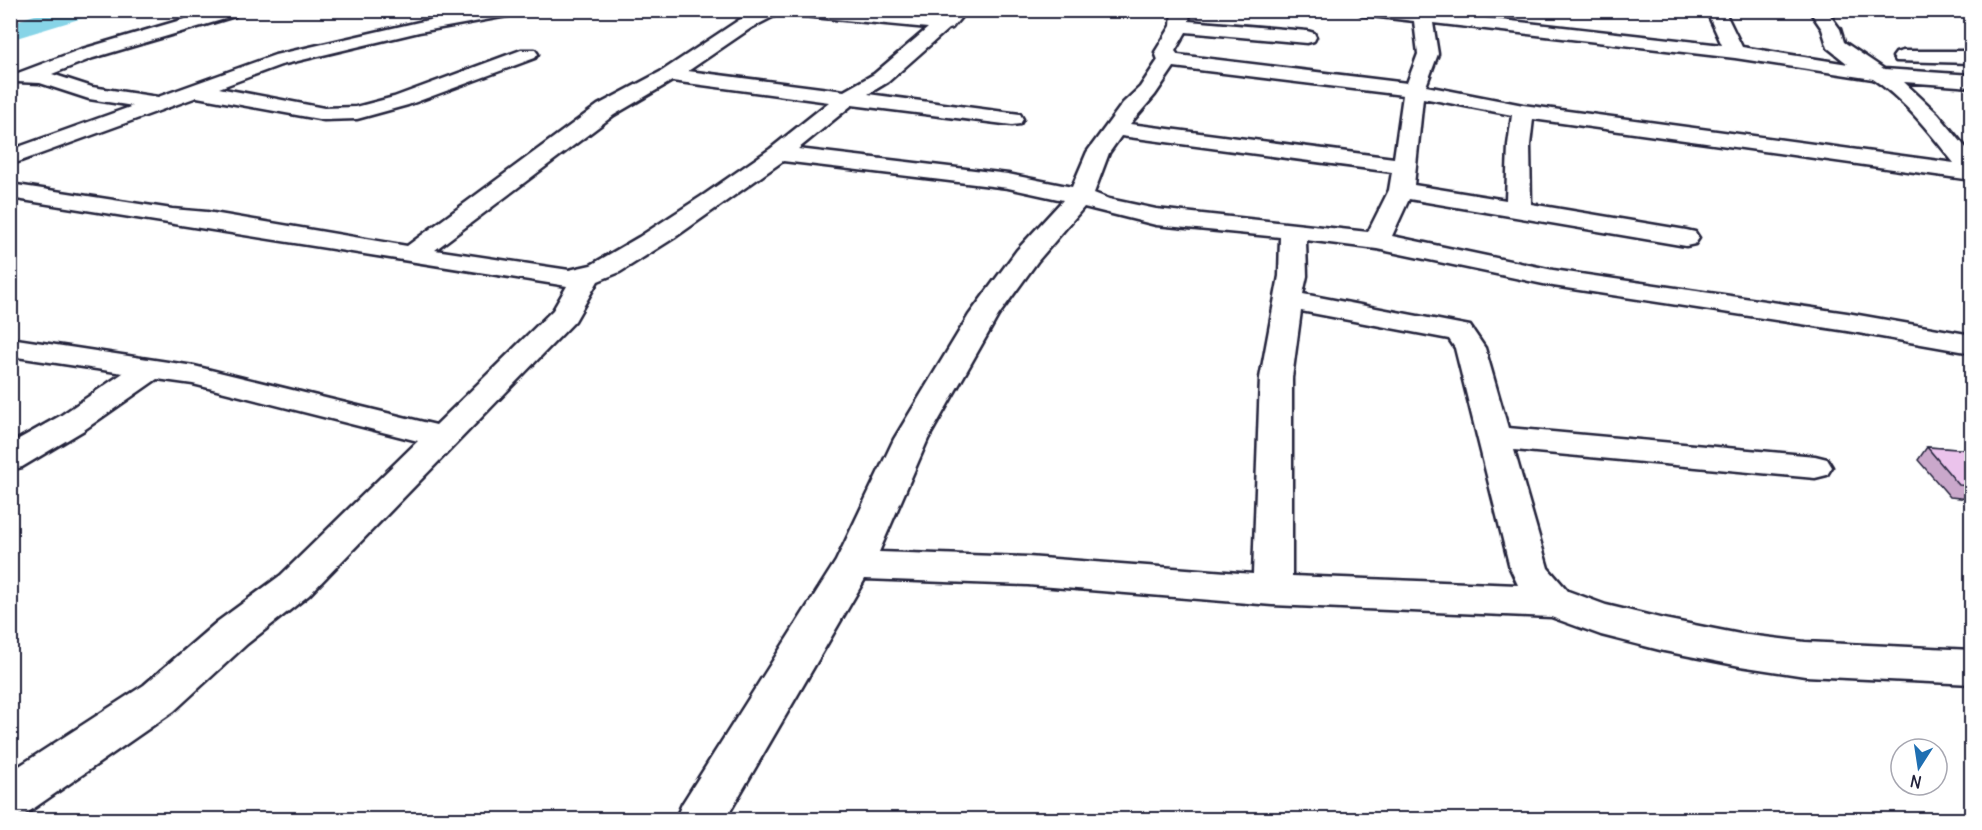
<svg xmlns="http://www.w3.org/2000/svg" width="1982" height="830" font-family="Delius,sans-serif">
<style>
.lines{fill:none;stroke-linecap:round;stroke-linejoin:round}
.river{fill:#87d4e7;fill-rule:evenodd}
.minor-casing{stroke:#22223b;stroke-width:5}
.minor{fill:#fff;fill-rule:evenodd}
.wall{fill:#caa8cb;stroke:#22223b;stroke-width:1.5}
.building{fill:#ebc3ec;stroke:#22223b;stroke-width:1.5}
</style>
<rect width="100%" height="100%" fill="#fff"/>
<filter id="ink" filterUnits="userSpaceOnUse"><feTurbulence type="fractalNoise" baseFrequency=".0167" numOctaves="2"/><feDisplacementMap in="SourceGraphic" scale="12" xChannelSelector="R" yChannelSelector="G"/><feConvolveMatrix kernelMatrix="1 2 1 2 8 2 1 2 1" color-interpolation-filters="sRGB"/></filter>
<g filter="url(#ink)">
<g class="lines">
<polygon class="river" points="50,10 92,10 89,16 10,40 10,23"/>
<g class="minor-casing">
<g id="minor">
<polygon points="215,10 238,12 235,16 93,58 52,74 92,87 158,97 275,55 419,22 481,10 521,10 513,15 419,32 281,65 219,88 324,108 356,107 394,97 521,50 535,50 538,54 535,58 408,105 357,119 324,120 197,97 10,165 10,150 133,106 89,99 40,83 17,82 14,78 18,73 79,50"/>
<path d="M760 10H856L939 18 948 10H967L952 28 948 29 888 82 868 94 1012 113 1020 114 1023 119 1020 124 1012 125 852 105 798 149 1008 174 1072 187 1087 152 1123 103 1140 87 1158 60 1155 52 1171 26 1172 10H1190L1189 21 1307 31 1314 33 1316 37 1314 41 1307 43 1186 32 1175 51 1178 55 1407 83 1418 54 1414 21 1362 15 1354 10H1414L1722 45 1706 10H1724L1742 47 1848 64 1828 48 1822 29 1809 10H1826L1840 29 1844 42 1884 69 1972 75V87L1904 82 1938 114 1972 155V180L1533 119 1530 145 1531 204 1686 230 1695 232 1699 238 1695 244 1686 246 1409 199 1392 236 1553 270 1847 313 1972 335V353L1847 331 1553 286 1377 249 1306 240 1307 276 1303 294 1470 326 1485 348 1508 428 1815 456 1827 459 1832 467 1827 475 1815 478 1514 450 1548 568 1568 591 1606 605 1664 619 1740 634 1805 642 1972 650V684L1805 676 1740 666 1664 651 1601 635 1551 617 1272 605 1028 585 865 579 725 820H675L682 804 836 561 894 439 969 315 1017 250 1063 200 1008 188 783 161 674 238 620 272 598 281 575 321 309 595 247 644 174 711 27 813 10 819V772L144 685 217 622 281 575 418 441 193 384 157 379 84 430 22 467 10 470V444L60 416 123 373 10 356V338L194 366 436 425 553 310 567 286 10 198V184L172 209 207 212 407 246 598 105 662 71 739 20ZM784 11 792 15 928 28 874 74 844 91 688 71 751 28ZM1433 23 1735 58 1873 79C1906 101 1930 133 1954 163L1523 105 1426 86 1438 54ZM1174 67 1403 95 1394 158 1130 124 1155 95ZM672 81 829 102 770 149 705 194 639 237 591 265 569 270 435 250 614 115ZM1423 98 1512 115 1508 145 1506 200 1414 185ZM1121 136 1392 172 1389 190 1368 232 1156 209 1109 199 1094 193 1109 153ZM1084 207 1156 225 1280 237 1279 276 1260 378 1253 574 1028 557 879 552 928 439 998 316 1037 262ZM1301 311 1449 339 1455 348 1510 568 1518 585 1292 576V378Z"/>
<polygon points="1903,51 1972,51 1972,63 1896,61 1893,57 1896,53"/>
</g>
</g>
<use href="#minor" class="minor"/>
</g>
<polygon class="wall" points="1927,447 1971,450 1971,501 1970,499 1950,497 1918,460"/>
<polygon class="building" points="1927,447 1971,450 1971,486 1959,485"/>
</g>
<rect width="1982" height="830" fill="none" stroke="#fff" stroke-width="36"/>
<rect x="18" y="18" width="1946" height="794" fill="none" stroke="#22223b" stroke-width="2" filter="url(#ink)"/>
<g transform="translate(1919 767) rotate(192)"><circle r="28" fill="#ffffff" stroke="#a7a7b1" stroke-width="1.5"/>
<path d="M0-4.5L10 22L0 15L-10 22Z" fill="#1f6fb2"/>
<text y="-9" font-size="16" font-weight="bold" text-anchor="middle" fill="#22223b">N</text>
</g>
</svg>
